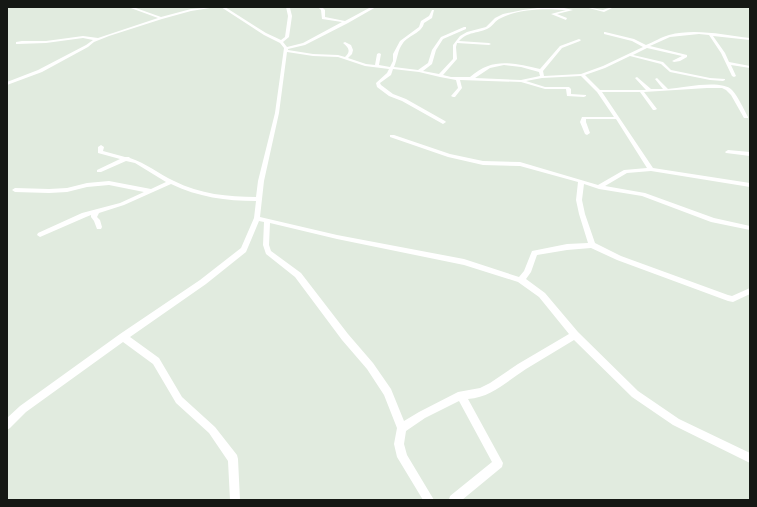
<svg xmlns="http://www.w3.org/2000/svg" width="757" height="507" font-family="Arial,sans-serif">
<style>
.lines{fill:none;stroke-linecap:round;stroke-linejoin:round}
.minor{fill:#fff;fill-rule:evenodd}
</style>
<rect width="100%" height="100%" fill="#e1ebdf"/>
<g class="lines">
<g class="minor">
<polygon points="128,7 133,7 161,17 191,9 216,7 191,11 162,19 109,36 94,42 88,47 42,72 7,85 7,82 38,70 86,45 93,40 83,38 46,43 17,44 16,44 16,42 22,41 46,41 83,36 98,38 158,18"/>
<path d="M221 7H225L266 33 281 40 285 37 288 16 286 7H322L325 10V17L345 21 371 7H376L348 23 305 45 288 49V50L313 54 338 55 345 57C351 51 349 48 343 43L345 42 351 45 353 50 352 54 348 58 366 64 375 65 377 54 379 53 381 54 379 65 390 67 393 61V54L400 41 419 27 421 21 429 16 432 10H434L432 18 424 23C422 33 409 35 403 43 397 51 398 58 394 67L418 70 428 63 432 50 441 37 464 27H466V29L443 39 436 50 432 64 423 71 439 74 453 59V45L460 36 467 32 486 27 495 18 503 14 523 10 545 7 564 8 573 10 557 14 567 18 566 20 551 14 566 10H564C544 8 517 9 499 19 494 22 492 27 487 29 476 34 469 31 459 41L489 43 491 44 489 45 457 43 456 47 457 59 443 75 451 77H470C493 57 512 63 540 69L560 46 579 39 581 40 580 41 562 48 543 71 544 76 581 74 603 66 643 47 632 41 604 34V32H605L634 39 646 45C654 42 661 37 669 35 695 28 724 35 750 38V40L713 36 725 53 729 62 750 66V68L731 65 736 76 734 77 732 76 721 53 709 35 699 34 670 37 650 46 687 55V57L680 61 674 62 672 61 682 56 647 48 633 55 663 62 671 70 710 78 725 79V80L723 81 710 80 670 72 661 64 630 56 605 68 585 75 600 90H646L635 78 637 77 651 89H663L655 79 657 78 668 89C683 88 721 79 732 90 739 98 743 108 748 117V118H744L731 95 726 90 722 88H707L644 92 657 109 655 110H653L640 92H602L653 168 750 183V187L651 171 627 173 605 186 645 193 714 218 750 226V230L711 222 642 196 599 189 584 184 582 200 585 214 595 243 621 256 728 295 732 296 750 288V294L733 302 728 301 617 260 591 248 567 250 537 255 531 272 526 279 545 293 578 332 638 391 679 419 750 453V463L673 425 632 397 574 340C558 350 542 359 526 369 507 381 492 397 468 399L503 463 502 467 462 500H449L450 496 492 462 459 401 425 418 406 431 404 444 407 455 434 500H423L397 457 394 444 397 428 384 395 367 369 342 340 295 277 266 254 263 245 264 222 259 221 246 252 206 284 130 337 159 358 182 397 215 427 237 455 238 459 240 500H230L228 461 209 433 176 403 153 364 123 342 26 412 10 428 7 430V418L20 406 120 334 200 280 241 248 254 218 256 201C226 201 198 197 171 184L124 205 99 213 97 217 100 220 102 227 101 229H97L94 221 91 217V215L86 217 40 237 37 235 38 233 82 213 120 203 144 192 109 185 87 187 67 192 49 193 15 192 12 190 15 188 49 189 67 188 87 183 109 181 151 189 166 182 135 163 126 161 101 172H97V170L120 159 98 153V147L101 145 104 147 103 151 125 157H129L130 158C146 163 159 174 174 181 200 194 228 197 256 197L258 181 275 113 284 48 280 43 264 35ZM290 8H319L321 10 322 19 342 22 303 43 287 47 283 42 289 37 292 16ZM287 52 313 56 338 57 365 66 389 69 387 73 376 83 377 87 389 96 402 101 443 124 446 122 445 121 406 99 393 94 381 85 380 83 391 75 393 69 419 72 440 77 456 80 458 88 451 96 453 97H455L462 88 460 80 521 82 545 89H566L567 96 584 97 586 96V95L571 94V89L569 87H545L526 81 542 78 581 76 597 92 614 117H582L580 122 585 134 587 135 590 133 586 122V119H616L647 168 624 170 598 185 520 162 483 161 450 154 394 135H390V137L448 157 483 165 520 166 578 182 576 200 579 214 588 243 567 244 532 251 524 271 519 277 464 259 337 235 260 217 264 181 279 113ZM504 65 521 67 539 72 540 76 521 80 475 78 490 68ZM270 223 337 239 464 265 518 282 539 297 569 334 518 364 490 383 480 388 458 392 419 412 404 421 391 389 373 363 348 334 301 273 271 251 269 245Z"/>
<path d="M585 7C591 7 599 10 603 10 607 9 609 7 614 7L604 12Z"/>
<polygon points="728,150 750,152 750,156 726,153 725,152"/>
</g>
</g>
<rect width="757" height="507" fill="none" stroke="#151814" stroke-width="16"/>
</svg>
